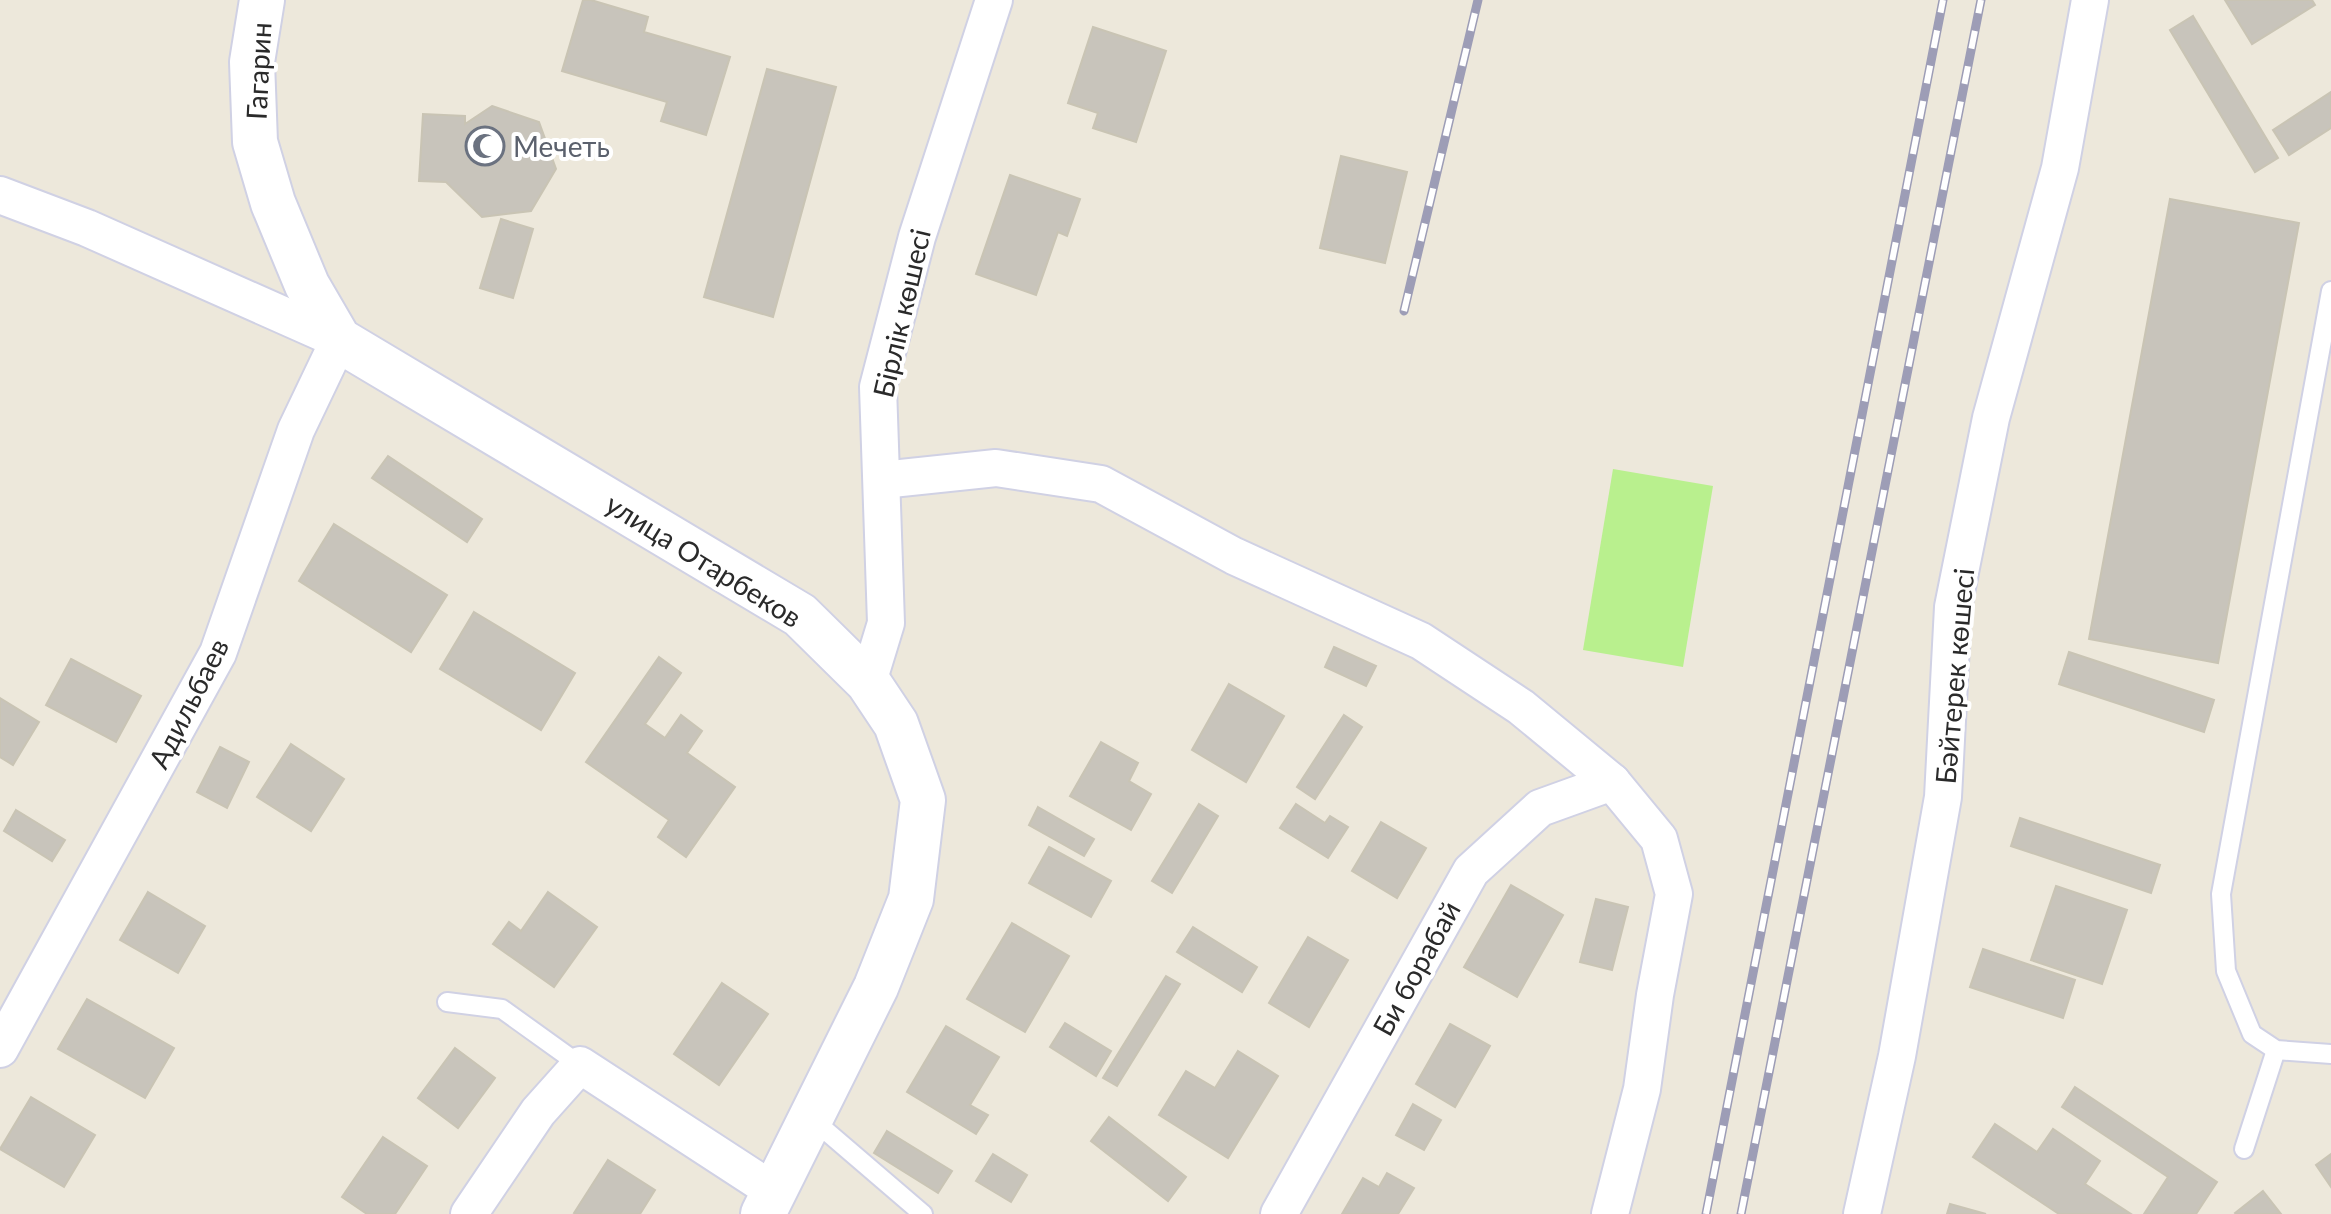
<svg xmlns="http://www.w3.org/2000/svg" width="2331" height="1214" font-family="Lato,sans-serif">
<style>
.pitch{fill:#b9f08e}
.building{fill:#c8c4bb;stroke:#c9c4b4;stroke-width:2}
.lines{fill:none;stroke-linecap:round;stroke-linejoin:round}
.lane-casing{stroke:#d0d1e4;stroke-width:22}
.street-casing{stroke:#d0d1e4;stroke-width:40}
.secondary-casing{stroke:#d0d1e4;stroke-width:48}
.lane{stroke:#fff;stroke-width:18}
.street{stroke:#fff;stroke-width:36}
.secondary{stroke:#fff;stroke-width:44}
.rail-casing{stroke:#9d9db6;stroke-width:9}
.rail{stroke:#fff;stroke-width:6;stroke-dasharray:18;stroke-linecap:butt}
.labels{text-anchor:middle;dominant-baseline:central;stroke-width:8;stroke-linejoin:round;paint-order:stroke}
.street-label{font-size:28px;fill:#2a2a2a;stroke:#fff}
.worship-label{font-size:28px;fill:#5b616d;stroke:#fff;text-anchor:start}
</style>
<rect width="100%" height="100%" fill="#ede8db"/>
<polygon class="pitch" points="1613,469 1713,486 1683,667 1583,650"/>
<g class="building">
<polygon points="583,0 591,0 648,17 644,32 730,57 706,135 661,121 667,102 562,71"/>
<polygon points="2225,0 2312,0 2315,5 2252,44"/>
<polygon points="2193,16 2278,158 2255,172 2170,30"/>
<polygon points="1093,27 1166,51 1136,142 1093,128 1098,113 1068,103"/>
<polygon points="767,69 836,87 773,317 704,297"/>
<polygon points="2331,92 2331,128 2289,155 2273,130"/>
<polygon points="492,106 539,122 556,169 531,211 482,217 446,182 419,181 423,114 465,116 465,124"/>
<polygon points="1341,156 1407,172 1385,263 1320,248"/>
<polygon points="1010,175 1080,199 1067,236 1058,232 1036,295 976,274"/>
<polygon points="2170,199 2299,223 2218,663 2089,639"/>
<polygon points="501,219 533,229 513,298 480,288"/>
<polygon points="388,456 482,519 467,542 372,478"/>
<polygon points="334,524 447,595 411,652 299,581"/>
<polygon points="474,612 575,673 541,730 440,669"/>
<polygon points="1334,647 1376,666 1366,686 1325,667"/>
<polygon points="2069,652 2214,700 2204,732 2059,684"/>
<polygon points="659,657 681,673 645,724 665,738 681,715 702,731 687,753 735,787 686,857 658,837 669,820 586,762"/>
<polygon points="71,659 141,696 116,742 46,705"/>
<polygon points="1229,684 1284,716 1246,782 1192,750"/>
<polygon points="0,698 39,722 13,765 0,757"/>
<polygon points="1344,715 1362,727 1315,799 1297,787"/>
<polygon points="1101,742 1138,763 1129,781 1151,794 1131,830 1070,796"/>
<polygon points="291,744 344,779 311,831 257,797"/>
<polygon points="220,747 249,762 227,808 197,792"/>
<polygon points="1199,804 1218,816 1172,893 1152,881"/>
<polygon points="1296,804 1325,823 1330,816 1348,827 1328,858 1280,828"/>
<polygon points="1038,807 1094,839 1084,856 1029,825"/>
<polygon points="16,810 65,840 52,861 4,831"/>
<polygon points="2020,818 2160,865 2151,893 2011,846"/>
<polygon points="1381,822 1426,848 1397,898 1352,871"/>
<polygon points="1049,847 1111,881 1091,917 1029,883"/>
<polygon points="1511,885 1563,915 1517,997 1464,967"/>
<polygon points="2056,886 2127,910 2102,984 2031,960"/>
<polygon points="148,892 205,926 178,973 120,940"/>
<polygon points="548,892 597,927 554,987 493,944 509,922 521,931"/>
<polygon points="1596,899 1628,907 1612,970 1580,962"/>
<polygon points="1012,923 1069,956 1025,1032 967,999"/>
<polygon points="1193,927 1257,967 1242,992 1177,952"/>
<polygon points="1308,937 1348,960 1309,1027 1269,1003"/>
<polygon points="1983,949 2075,980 2063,1018 1970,987"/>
<polygon points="1166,976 1180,984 1117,1086 1103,1078"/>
<polygon points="722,983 768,1014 719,1085 674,1054"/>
<polygon points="87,999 174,1048 145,1098 58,1049"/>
<polygon points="1065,1023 1111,1051 1096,1076 1050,1047"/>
<polygon points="1450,1024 1490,1046 1455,1107 1416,1084"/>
<polygon points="946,1026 999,1057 970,1105 988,1115 976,1134 907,1092"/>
<polygon points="455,1048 495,1078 458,1128 418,1098"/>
<polygon points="1238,1051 1278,1076 1228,1158 1159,1115 1186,1071 1215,1088"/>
<polygon points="2075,1087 2217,1182 2196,1214 2144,1214 2168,1177 2062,1107"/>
<polygon points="31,1097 95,1135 64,1187 0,1149"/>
<polygon points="1413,1104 1441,1120 1424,1150 1396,1135"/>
<polygon points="1109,1117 1186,1177 1168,1201 1091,1141"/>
<polygon points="1995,1124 2037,1152 2053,1129 2100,1161 2085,1184 2131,1214 2059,1214 1973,1157"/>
<polygon points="887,1131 952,1171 938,1193 874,1153"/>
<polygon points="383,1137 427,1166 395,1214 367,1214 342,1197"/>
<polygon points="993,1154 1027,1175 1011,1202 976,1181"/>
<polygon points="2331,1154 2331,1187 2316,1165"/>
<polygon points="608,1160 655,1190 640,1214 576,1214 574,1213"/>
<polygon points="1387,1173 1414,1188 1398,1214 1342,1214 1363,1178 1379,1187"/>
<polygon points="2263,1191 2281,1214 2236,1214 2235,1213"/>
<polygon points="1950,1204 1986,1214 1947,1214"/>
</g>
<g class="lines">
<g class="lane-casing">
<g id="lane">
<polyline points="2331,291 2221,894 2226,971 2252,1034 2276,1050 2331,1054"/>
<polyline points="447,1002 502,1009 580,1065"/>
<polyline points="811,1118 923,1214"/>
<polyline points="2244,1149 2276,1050"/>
</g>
</g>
<g class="street-casing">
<g id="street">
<polyline points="0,195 87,228 339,340 296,430 218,653 0,1049"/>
<polyline points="882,480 996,468 1101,484 1234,556 1421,641 1521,707 1612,782 1659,839 1674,894 1655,995 1642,1089 1610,1214"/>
<polyline points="868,682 886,623 878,387 917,237 994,0"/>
<polyline points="469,1214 538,1112 580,1065 775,1192"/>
<polyline points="1279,1214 1471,871 1540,808 1612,782"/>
<polyline points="1862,1214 1897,1056 1943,797 1953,607 1991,418 2060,168 2090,0"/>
</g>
</g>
<g class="secondary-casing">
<polyline id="secondary" points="262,0 252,62 255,142 273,203 307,285 339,340 800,615 868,682 896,724 923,800 911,899 876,987 763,1214"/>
</g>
<use href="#lane" class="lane"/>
<use href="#street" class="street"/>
<use href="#secondary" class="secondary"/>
<g class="rail-casing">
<g id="rail">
<polyline points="1404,311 1478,0"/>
<polyline points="1706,1214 1943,0"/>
<polyline points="1741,1214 1981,0"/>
</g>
</g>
<use href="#rail" class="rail"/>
</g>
<defs>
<g id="mosque-ring" transform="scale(2)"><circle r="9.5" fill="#fff" stroke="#6b7280" stroke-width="1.5"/><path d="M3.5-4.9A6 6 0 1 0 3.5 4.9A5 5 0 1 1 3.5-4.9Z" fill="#6b7280"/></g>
</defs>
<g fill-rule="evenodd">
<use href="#mosque-ring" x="485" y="146"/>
</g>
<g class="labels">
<g class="street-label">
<text transform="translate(258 71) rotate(-87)">Гагарин</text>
<text transform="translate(901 313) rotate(-77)">Бірлік көшесі</text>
<text transform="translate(704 560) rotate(32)">улица Отарбеков</text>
<text transform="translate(1954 676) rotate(-85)">Бәйтерек көшесі</text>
<text transform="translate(188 703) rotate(-63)">Адильбаев</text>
<text transform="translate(1416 968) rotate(-61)">Би борабай</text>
</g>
<g class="worship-label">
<text x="513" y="146">Мечеть</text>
</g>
</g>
</svg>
